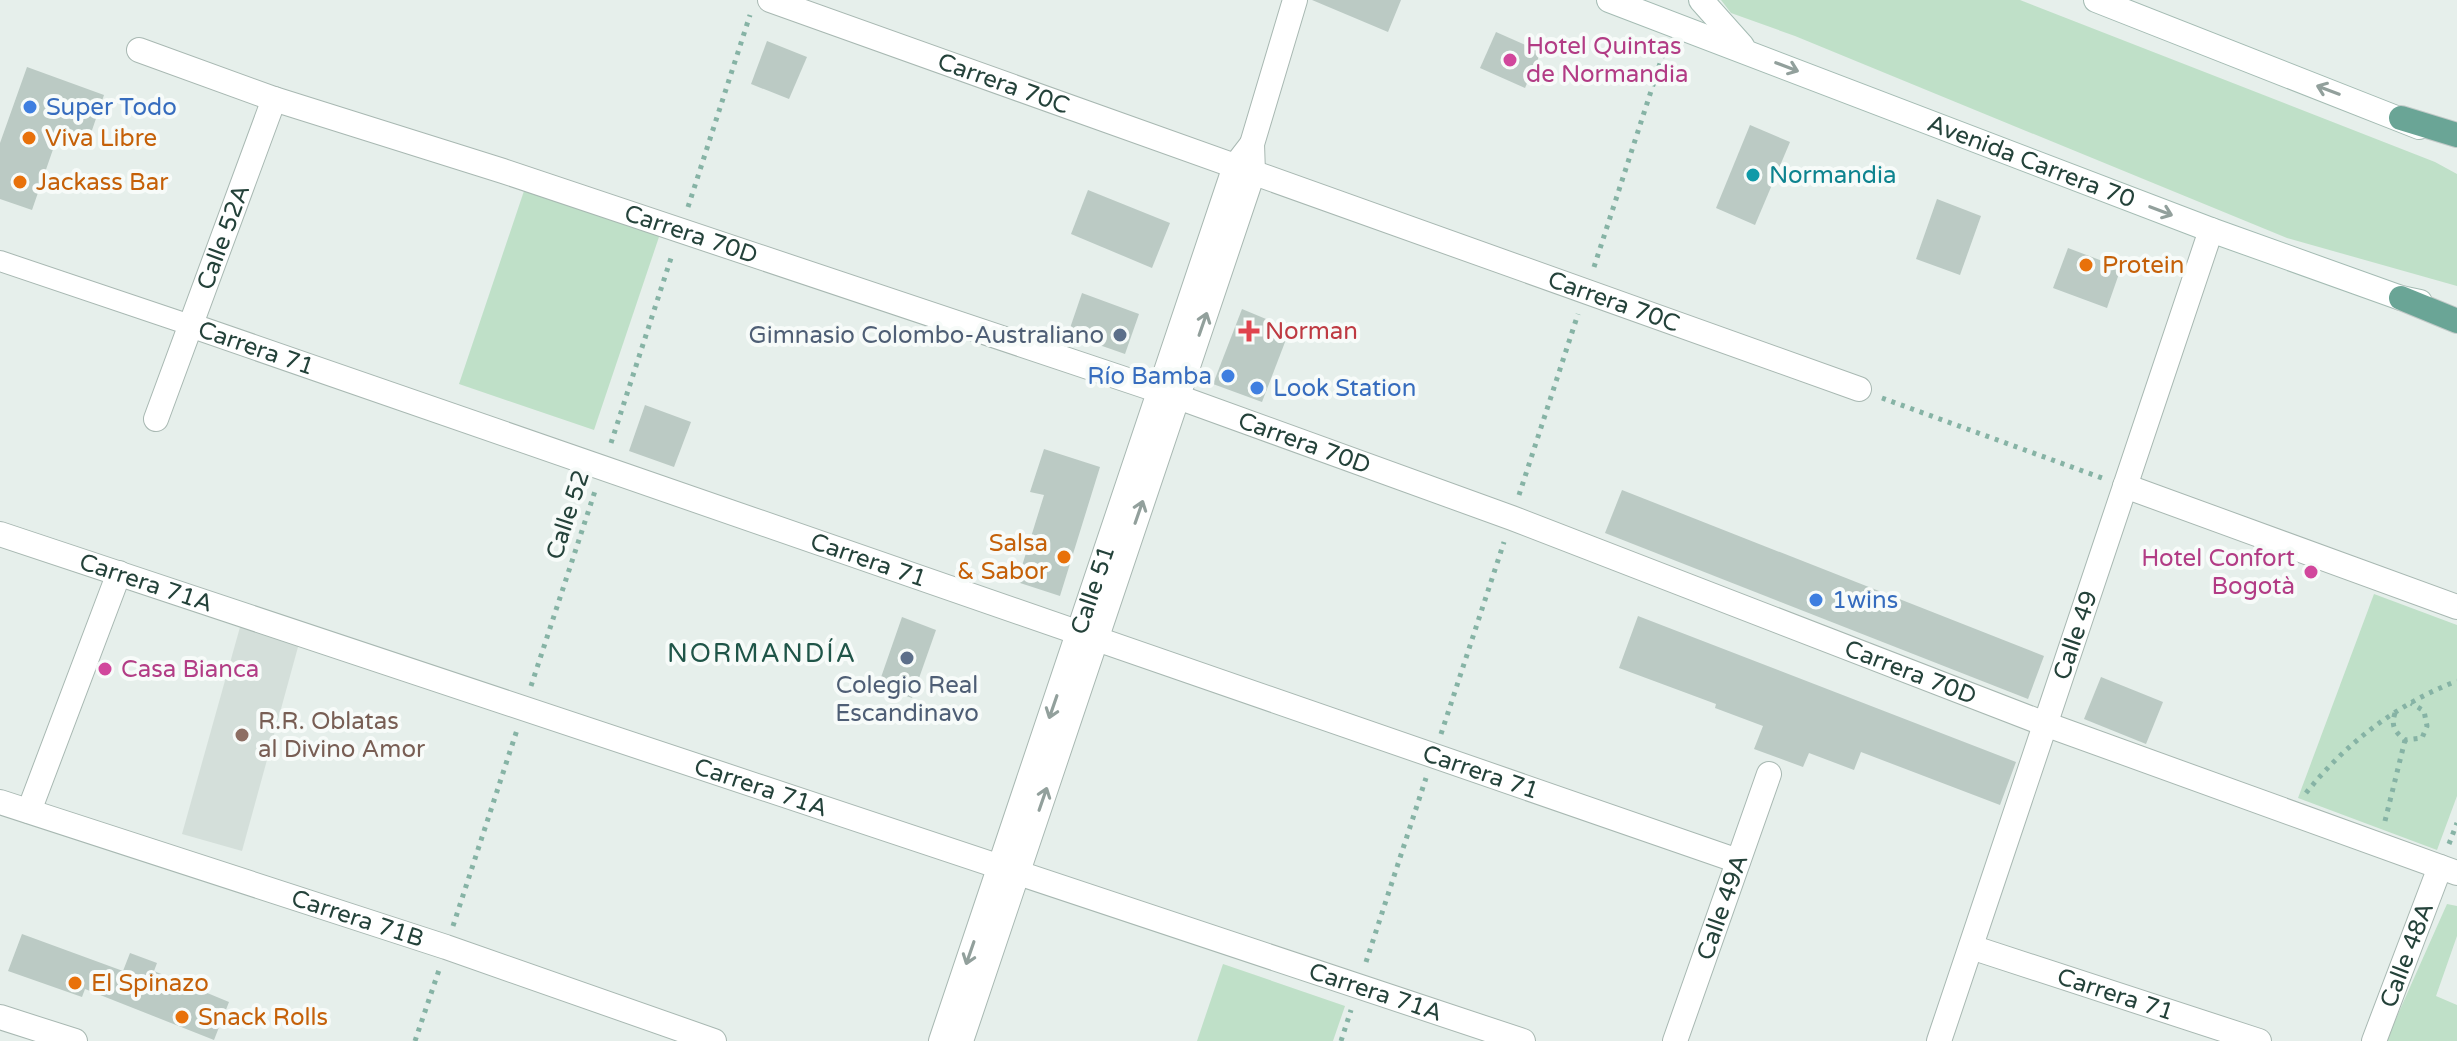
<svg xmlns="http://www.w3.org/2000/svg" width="2457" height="1041" font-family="'Varela Round',sans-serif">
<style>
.built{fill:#d4dfda}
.green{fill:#bfe0c8}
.building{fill:#bbcac4}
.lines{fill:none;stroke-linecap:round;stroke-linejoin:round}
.pedestrian-casing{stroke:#a8b8b2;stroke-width:22}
.minor-casing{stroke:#a8b8b2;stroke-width:26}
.tertiary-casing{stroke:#a8b8b2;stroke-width:26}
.secondary-casing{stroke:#a4bbb3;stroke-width:26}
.primary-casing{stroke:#c2cac8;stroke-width:26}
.path{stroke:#86b3a5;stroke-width:5;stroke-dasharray:4 6;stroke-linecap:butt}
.pedestrian{stroke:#fff;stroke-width:20}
.minor{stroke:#fff;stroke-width:24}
.tertiary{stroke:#fff;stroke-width:24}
.secondary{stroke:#fff;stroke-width:24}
.primary{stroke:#6aa596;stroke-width:24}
.oneway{stroke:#92a09c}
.hotel-dot{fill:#d1479c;stroke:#f7fbf9;stroke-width:3}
.shop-dot{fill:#3f7fe0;stroke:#f7fbf9;stroke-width:3}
.food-dot{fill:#e8710a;stroke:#f7fbf9;stroke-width:3}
.culture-dot{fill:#0f9aa8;stroke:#f7fbf9;stroke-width:3}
.health-dot{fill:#e0444e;stroke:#f7fbf9;stroke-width:3}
.service-dot{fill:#5c6f8a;stroke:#f7fbf9;stroke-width:3}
.education-dot{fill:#8d6e63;stroke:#f7fbf9;stroke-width:3}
.labels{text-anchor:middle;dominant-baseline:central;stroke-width:8;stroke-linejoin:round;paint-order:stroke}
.hotel-label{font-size:24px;fill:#b23c85;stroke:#f7fbf9;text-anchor:start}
.street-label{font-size:24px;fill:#24423a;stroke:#f7fbf9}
.shop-label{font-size:24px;fill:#366cbe;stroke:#f7fbf9;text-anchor:start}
.food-label{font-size:24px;fill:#c56008;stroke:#f7fbf9;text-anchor:start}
.culture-label{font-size:24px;fill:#0d838f;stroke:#f7fbf9;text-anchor:start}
.health-label{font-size:24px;fill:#be3a42;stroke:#f7fbf9;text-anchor:start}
.service-label{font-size:24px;fill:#4e5e75;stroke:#f7fbf9;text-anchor:end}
.education-label{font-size:24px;fill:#785e54;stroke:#f7fbf9;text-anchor:start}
.neighbourhood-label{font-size:26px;letter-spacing:2px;fill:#1f5548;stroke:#f7fbf9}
</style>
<rect width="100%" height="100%" fill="#e6efeb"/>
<polygon class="built" points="242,620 301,636 242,851 182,834"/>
<g class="green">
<polygon points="1721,0 2020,0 2435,162 2457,174 2457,286 2287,238 1795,36 1731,13"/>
<polygon points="527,182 662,228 594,430 459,384"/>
<polygon points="2374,594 2457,625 2457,796 2437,850 2298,798"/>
<polygon points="2447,904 2457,906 2457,936 2436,996 2457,1005 2457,1041 2386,1041"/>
<polygon points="1223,964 1345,1006 1333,1041 1197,1041"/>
</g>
<g class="building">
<polygon points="1312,0 1401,0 1388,32"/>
<polygon points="1496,32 1541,52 1525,88 1480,68"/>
<polygon points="767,41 807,57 789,99 751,84"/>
<polygon points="27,67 104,95 88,142 59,132 32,210 0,199 0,143"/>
<polygon points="1750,125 1790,142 1755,225 1716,208"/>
<polygon points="1088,190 1170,223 1152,268 1071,234"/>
<polygon points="1937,199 1981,216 1960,275 1916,259"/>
<polygon points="2068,248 2121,268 2107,308 2053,288"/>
<polygon points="1082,293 1139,314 1125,354 1068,334"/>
<polygon points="1242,309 1290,329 1262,402 1213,384"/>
<polygon points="645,405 691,422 674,467 629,451"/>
<polygon points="1044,449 1100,467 1060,596 1017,582 1044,495 1030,492"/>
<polygon points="1622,490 2044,656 2028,699 1605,533"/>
<polygon points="1638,616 2016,762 2000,805 1861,752 1854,770 1809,753 1803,767 1754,749 1763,726 1715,708 1716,704 1619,668"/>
<polygon points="902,617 936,630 912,698 878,686"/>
<polygon points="2101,677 2163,702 2146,744 2084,719"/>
<polygon points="22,934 123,971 130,953 157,963 154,971 229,1002 214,1040 85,989 82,997 8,971"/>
</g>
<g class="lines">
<g class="pedestrian-casing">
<polyline id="pedestrian" points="0,261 190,325"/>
</g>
<g class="minor-casing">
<g id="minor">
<path id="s1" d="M770 0 1859 389"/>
<path id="s2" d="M139 50 274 99 503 171 1178 397 1512 518 2045 724 2457 873"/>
<path id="s3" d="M190 325 1738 861"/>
<path id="s4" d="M156 419 274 99"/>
<polyline points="2125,486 2457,607"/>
<path id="s5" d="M0 534 1523 1041"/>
<path id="s6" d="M0 802 446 947 714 1041"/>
<polyline points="29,811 119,573"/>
<path id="s7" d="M1971 947 2259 1041"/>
<polyline points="0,1017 75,1041"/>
<path id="s8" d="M1675 1041 1769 774"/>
<path id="s9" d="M1939 1041 2211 230"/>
<path id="s10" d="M2374 1041 2440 867"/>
</g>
</g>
<g class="tertiary-casing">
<g id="tertiary">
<path id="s11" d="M941 1041 1235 166 1252 144"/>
<polyline points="961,1041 1253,173 1252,144 1295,0"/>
</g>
</g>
<g class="secondary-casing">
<g id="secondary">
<path id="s12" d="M1609 0 2211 230 2401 298 2420 302"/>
<polyline points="1701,0 1742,46"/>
<polyline points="2096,0 2419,127"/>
</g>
</g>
<g class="primary-casing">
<g id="primary">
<polyline points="2401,118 2457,135"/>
<polyline points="2401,298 2457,321"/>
</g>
</g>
<g class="path">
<polyline points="688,207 750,15"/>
<polyline points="1594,267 1665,48"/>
<polyline points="1882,398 2102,478"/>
<polyline points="611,443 672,255"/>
<polyline points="1519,495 1578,314"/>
<polyline points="531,686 595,491"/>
<path d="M2395 713C2391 726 2394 731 2405 740L2422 738 2427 726 2424 711 2411 703"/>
<polyline points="1441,734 1504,542"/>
<path d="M2306 793C2346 743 2397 704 2457 681"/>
<polyline points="2385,821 2405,740"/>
<polyline points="2449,844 2457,823"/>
<polyline points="453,926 517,730"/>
<polyline points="1366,962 1426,778"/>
<polyline points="415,1041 439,970"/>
<polyline points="1341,1041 1351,1010"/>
</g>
<use href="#pedestrian" class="pedestrian"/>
<use href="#minor" class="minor"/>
<use href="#tertiary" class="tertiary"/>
<use href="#secondary" class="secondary"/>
<use href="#primary" class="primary"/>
</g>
<defs><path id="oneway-shaft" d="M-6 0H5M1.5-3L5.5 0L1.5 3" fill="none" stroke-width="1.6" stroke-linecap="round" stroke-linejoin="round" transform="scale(2)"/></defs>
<g class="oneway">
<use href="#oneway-shaft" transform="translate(1787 67) rotate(21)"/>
<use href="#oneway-shaft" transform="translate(2328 90) rotate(-159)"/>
<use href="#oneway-shaft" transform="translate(2161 211) rotate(21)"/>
<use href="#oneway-shaft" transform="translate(1203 324) rotate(-71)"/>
<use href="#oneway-shaft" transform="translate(1139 512) rotate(-71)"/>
<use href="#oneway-shaft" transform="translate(1053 707) rotate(109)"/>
<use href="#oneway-shaft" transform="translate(1043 799) rotate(-71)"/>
<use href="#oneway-shaft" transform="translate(970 953) rotate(109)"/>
</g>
<g class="hotel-dot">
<circle cx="1510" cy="60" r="8"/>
<circle cx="2311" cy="572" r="8"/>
<circle cx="105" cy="669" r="8"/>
</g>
<g class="shop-dot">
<circle cx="30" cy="107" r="8"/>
<circle cx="1228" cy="376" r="8"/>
<circle cx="1257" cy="388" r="8"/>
<circle cx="1816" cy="600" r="8"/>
</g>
<g class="food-dot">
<circle cx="29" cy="138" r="8"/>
<circle cx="20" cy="182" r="8"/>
<circle cx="2086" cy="265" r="8"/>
<circle cx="1064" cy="557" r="8"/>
<circle cx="75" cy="983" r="8"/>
<circle cx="182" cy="1017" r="8"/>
</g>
<circle class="culture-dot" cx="1753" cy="175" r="8"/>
<path class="health-dot" d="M1245 319h8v8h8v8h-8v8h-8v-8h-8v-8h8z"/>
<g class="service-dot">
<circle cx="1120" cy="335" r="8"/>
<circle cx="907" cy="658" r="8"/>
</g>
<circle class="education-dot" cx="242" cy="735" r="8"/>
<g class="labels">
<g class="hotel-label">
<text x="1526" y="46">Hotel Quintas<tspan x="1526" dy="28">de Normandia</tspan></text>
<text x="2295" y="558" text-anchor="end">Hotel Confort<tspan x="2295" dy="28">Bogotà</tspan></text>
<text x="121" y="669">Casa Bianca</text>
</g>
<g class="street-label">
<text stroke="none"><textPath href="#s1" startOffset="248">Carrera 70C</textPath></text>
<text stroke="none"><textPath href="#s12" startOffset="452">Avenida Carrera 70</textPath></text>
<text stroke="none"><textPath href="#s2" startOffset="582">Carrera 70D</textPath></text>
<text stroke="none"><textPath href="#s4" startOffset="194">Calle 52A</textPath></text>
<text stroke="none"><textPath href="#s1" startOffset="896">Carrera 70C</textPath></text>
<text stroke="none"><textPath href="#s3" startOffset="70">Carrera 71</textPath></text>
<text stroke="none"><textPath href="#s2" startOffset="1230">Carrera 70D</textPath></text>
<text transform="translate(568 515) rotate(-72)">Calle 52</text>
<text stroke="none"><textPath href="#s3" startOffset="718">Carrera 71</textPath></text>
<text stroke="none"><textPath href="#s5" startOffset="154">Carrera 71A</textPath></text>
<text stroke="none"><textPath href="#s11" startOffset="476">Calle 51</textPath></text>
<text stroke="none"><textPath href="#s9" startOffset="428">Calle 49</textPath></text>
<text stroke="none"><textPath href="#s2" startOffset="1878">Carrera 70D</textPath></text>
<text stroke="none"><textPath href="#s3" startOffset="1366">Carrera 71</textPath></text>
<text stroke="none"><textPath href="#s5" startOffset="802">Carrera 71A</textPath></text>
<text stroke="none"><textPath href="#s8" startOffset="142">Calle 49A</textPath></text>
<text stroke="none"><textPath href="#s6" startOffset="376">Carrera 71B</textPath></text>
<text stroke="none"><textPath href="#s10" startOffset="92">Calle 48A</textPath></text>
<text stroke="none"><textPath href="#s5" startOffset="1450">Carrera 71A</textPath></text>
<text stroke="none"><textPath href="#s7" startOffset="152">Carrera 71</textPath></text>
</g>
<g class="shop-label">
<text x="46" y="107">Super Todo</text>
<text x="1212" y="376" text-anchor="end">Río Bamba</text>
<text x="1273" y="388">Look Station</text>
<text x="1832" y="600">1wins</text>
</g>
<g class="food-label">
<text x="45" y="138">Viva Libre</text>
<text x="36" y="182">Jackass Bar</text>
<text x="2102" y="265">Protein</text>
<text x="1048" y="543" text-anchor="end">Salsa<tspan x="1048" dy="28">&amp; Sabor</tspan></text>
<text x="91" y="983">El Spinazo</text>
<text x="198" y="1017">Snack Rolls</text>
</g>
<g class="culture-label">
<text x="1769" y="175">Normandia</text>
</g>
<g class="health-label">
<text x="1265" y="331">Norman</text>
</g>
<g class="service-label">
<text x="1104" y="335">Gimnasio Colombo-Australiano</text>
<text x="907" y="685" text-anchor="middle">Colegio Real<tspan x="907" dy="28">Escandinavo</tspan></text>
</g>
<g class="education-label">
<text x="258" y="721">R.R. Oblatas<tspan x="258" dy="28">al Divino Amor</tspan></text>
</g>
<g class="neighbourhood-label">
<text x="762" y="653">NORMANDÍA</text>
</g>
</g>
</svg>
